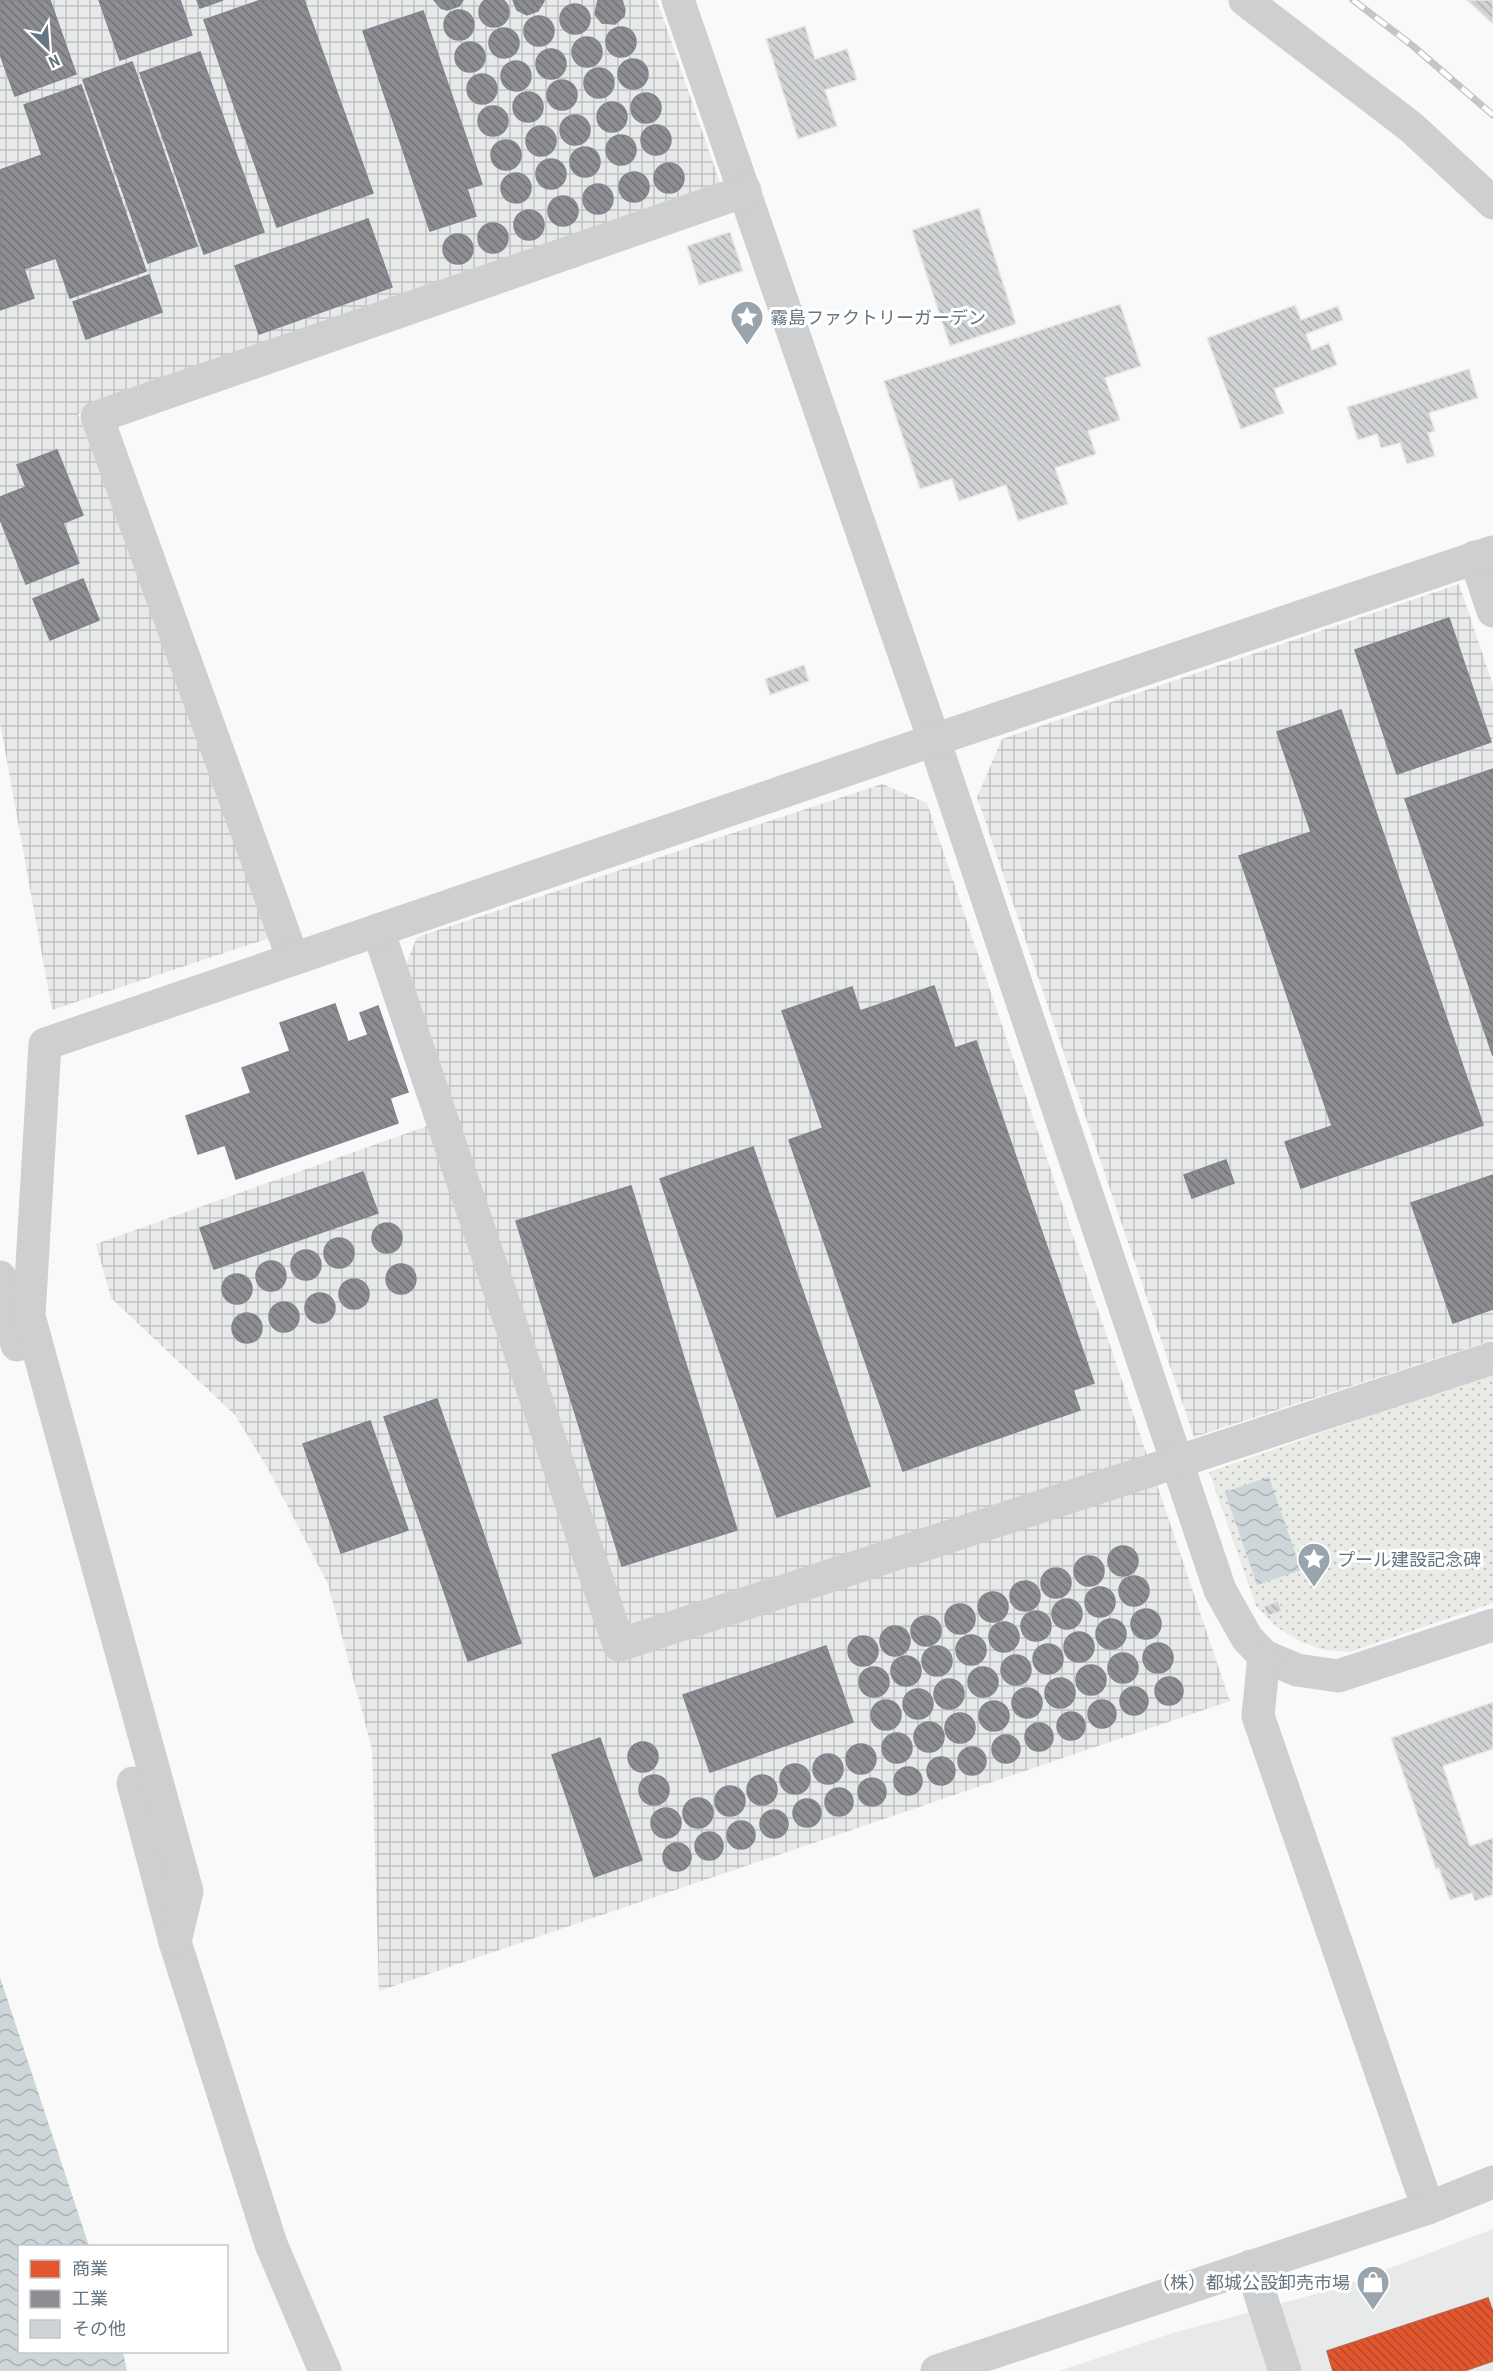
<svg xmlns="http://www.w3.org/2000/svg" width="1493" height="2371" font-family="'Roboto Condensed','Noto Sans JP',sans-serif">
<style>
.built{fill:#e8e9e9}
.industrial{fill:url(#industrial-grid)}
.park{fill:url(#park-dots)}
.water{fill:url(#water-waves)}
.shops{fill:url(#shops-back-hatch);stroke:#be6048;stroke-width:1.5}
.industry{fill:url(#industry-back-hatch);stroke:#81868e;stroke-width:1.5}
.building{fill:url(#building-back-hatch);stroke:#e8e8e8;stroke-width:1.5}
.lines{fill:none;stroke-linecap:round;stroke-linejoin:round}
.minor{stroke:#cecfd0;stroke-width:33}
.rail-casing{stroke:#c3c5c6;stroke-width:7}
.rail{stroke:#fff;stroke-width:4.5;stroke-dasharray:14;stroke-linecap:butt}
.labels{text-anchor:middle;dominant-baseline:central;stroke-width:6;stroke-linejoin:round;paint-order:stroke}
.poi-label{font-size:18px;fill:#657683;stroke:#fff;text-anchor:start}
</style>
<defs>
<pattern id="industrial-grid" width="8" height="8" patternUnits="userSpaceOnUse" patternTransform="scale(1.5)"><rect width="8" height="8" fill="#e8e9e9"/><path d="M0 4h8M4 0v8" fill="none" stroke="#c0c1c2"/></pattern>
<pattern id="park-dots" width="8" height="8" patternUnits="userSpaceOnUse" patternTransform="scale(1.5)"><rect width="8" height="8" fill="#e8ebe6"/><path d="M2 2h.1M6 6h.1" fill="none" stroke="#c0c3c0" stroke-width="1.8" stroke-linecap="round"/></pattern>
<pattern id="water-waves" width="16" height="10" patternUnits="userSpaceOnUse" patternTransform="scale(1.5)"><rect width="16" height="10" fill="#ced6d9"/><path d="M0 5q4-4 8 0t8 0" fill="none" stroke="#abb2b5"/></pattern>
<pattern id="shops-back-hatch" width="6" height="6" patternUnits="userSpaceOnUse" patternTransform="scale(1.5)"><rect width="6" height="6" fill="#e4572e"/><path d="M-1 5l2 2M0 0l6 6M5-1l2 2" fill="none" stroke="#b24a2c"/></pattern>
<pattern id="industry-back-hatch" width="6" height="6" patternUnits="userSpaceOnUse" patternTransform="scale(1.5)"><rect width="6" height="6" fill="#8d8d92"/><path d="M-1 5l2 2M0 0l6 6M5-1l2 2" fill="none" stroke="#717277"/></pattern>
<pattern id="building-back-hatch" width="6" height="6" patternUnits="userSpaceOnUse" patternTransform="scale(1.5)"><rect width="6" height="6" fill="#d0d2d3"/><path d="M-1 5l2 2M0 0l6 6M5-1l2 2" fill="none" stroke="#acafb1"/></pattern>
</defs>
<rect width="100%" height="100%" fill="#f9f9f9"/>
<polygon class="built" points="1493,2229 1493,2371 1059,2371 1173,2333 1334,2289"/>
<g class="industrial">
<polygon points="0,0 657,0 720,183 78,414 273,937 52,1010 0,723"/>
<polygon points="1459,584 1493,685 1493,1340 1194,1437 977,797 1002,739"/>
<polygon points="882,784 927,803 1230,1701 379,1991 372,1749 328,1584 267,1467 235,1415 111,1298 96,1244 455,1116 404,969 417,937"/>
</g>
<polygon class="park" points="1493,1373 1493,1603 1350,1652 1324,1650 1301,1642 1275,1626 1256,1606 1209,1472"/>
<g class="water">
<polygon points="1269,1477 1301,1570 1257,1585 1225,1492"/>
<polygon points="0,1977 89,2246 20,2246 20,2352 123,2352 127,2371 0,2371"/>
</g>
<polygon class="shops" points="1488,2298 1493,2312 1493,2361 1464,2371 1333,2371 1327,2351"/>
<g class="industry">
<circle cx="494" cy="12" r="15"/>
<polygon points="0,0 50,0 76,74 15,96 0,54"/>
<polygon points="99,0 180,0 192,35 120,60"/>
<polygon points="197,0 223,0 200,8"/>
<polygon points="261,0 304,0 373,193 277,227 204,20"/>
<polygon points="434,0 463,0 459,6 447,10 441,8"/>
<polygon points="513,0 544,0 544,1 538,11 527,15 517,10"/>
<polygon points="598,0 622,0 625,10 624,16 615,24 602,23 595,14"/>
<circle cx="575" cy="19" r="15"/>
<circle cx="459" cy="25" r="15"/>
<polygon points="423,11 482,184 467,189 476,216 430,231 363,31"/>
<circle cx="539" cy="31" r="15"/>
<circle cx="621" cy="42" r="15"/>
<circle cx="504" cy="43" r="15"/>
<circle cx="587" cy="52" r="15"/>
<circle cx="470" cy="57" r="15"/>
<circle cx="551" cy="64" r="15"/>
<polygon points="200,52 264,232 204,254 140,73"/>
<circle cx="633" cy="74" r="15"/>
<circle cx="516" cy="76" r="15"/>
<polygon points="132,62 197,246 148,263 83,80"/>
<circle cx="599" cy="83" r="15"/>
<circle cx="482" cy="89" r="15"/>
<circle cx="562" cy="95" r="15"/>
<polygon points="81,85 146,271 70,298 56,258 24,269 34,298 0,310 0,170 42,155 24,105"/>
<circle cx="528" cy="107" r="15"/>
<circle cx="646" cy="108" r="15"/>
<circle cx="612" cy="117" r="15"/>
<circle cx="493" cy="121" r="15"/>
<circle cx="575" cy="130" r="15"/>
<circle cx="656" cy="140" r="15"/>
<circle cx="541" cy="141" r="15"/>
<circle cx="621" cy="150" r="15"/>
<circle cx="506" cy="155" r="15"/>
<circle cx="585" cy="162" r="15"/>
<circle cx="551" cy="174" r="15"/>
<circle cx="669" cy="178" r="15"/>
<circle cx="634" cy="187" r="15"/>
<circle cx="516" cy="188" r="15"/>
<circle cx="598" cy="199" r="15"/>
<circle cx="563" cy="211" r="15"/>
<circle cx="529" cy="225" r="15"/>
<polygon points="368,219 392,287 259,334 235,266"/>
<circle cx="493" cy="238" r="15"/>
<circle cx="458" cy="249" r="15"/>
<polygon points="149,275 162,312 86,339 73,302"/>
<polygon points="57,450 83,515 63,523 79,563 26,584 0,519 0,497 26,487 17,465"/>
<polygon points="83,579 99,620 50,640 33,599"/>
<polygon points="1449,618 1491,742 1397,774 1355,650"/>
<polygon points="1341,710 1483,1125 1301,1188 1285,1142 1332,1126 1239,856 1311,832 1277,732"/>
<polygon points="1493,769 1493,1056 1405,799"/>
<polygon points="934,986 955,1048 976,1041 1094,1383 1073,1390 1080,1410 903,1471 789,1140 823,1128 782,1011 852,987 860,1011"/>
<polygon points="335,1004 348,1042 368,1035 360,1013 378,1006 408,1092 390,1098 398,1123 236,1179 225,1145 198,1154 186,1116 251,1093 242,1068 290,1051 280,1023"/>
<polygon points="753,1147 870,1486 777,1517 660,1179"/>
<polygon points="1226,1160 1234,1183 1192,1198 1184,1175"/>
<polygon points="363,1172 378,1213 214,1269 200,1228"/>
<polygon points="1493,1175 1493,1309 1453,1323 1411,1203"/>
<polygon points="631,1186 737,1530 622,1566 516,1221"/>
<circle cx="387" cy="1238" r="15"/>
<circle cx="339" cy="1253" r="15"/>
<circle cx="306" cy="1265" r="15"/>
<circle cx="271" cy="1276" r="15"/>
<circle cx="401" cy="1279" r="15"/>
<circle cx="237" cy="1289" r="15"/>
<circle cx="354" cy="1294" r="15"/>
<circle cx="320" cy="1308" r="15"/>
<circle cx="284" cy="1317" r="15"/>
<circle cx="247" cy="1328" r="15"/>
<polygon points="437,1399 521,1643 468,1661 384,1417"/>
<polygon points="370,1421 408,1530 341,1553 303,1444"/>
<circle cx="1123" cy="1561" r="15"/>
<circle cx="1089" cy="1571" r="15"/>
<circle cx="1056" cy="1583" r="15"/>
<circle cx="1134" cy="1591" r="15"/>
<circle cx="1025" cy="1596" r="15"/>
<circle cx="1100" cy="1602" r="15"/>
<circle cx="993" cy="1607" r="15"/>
<circle cx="1067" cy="1614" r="15"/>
<circle cx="960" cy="1619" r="15"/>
<circle cx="1146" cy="1624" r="15"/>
<circle cx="1036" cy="1626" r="15"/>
<circle cx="926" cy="1631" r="15"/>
<circle cx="1111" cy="1634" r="15"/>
<circle cx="1004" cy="1637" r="15"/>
<circle cx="895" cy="1641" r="15"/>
<circle cx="1079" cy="1647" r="15"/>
<circle cx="971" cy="1650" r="15"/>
<circle cx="863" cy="1651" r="15"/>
<circle cx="1158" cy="1658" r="15"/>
<circle cx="1048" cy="1659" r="15"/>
<circle cx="937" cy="1661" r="15"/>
<polygon points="826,1646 853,1722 710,1772 683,1695"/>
<circle cx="1123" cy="1668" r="15"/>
<circle cx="1016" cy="1670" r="15"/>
<circle cx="906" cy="1671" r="15"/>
<circle cx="1091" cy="1680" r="15"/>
<circle cx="874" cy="1682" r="15"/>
<circle cx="983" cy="1682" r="15"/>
<circle cx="1169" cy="1691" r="14"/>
<circle cx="1060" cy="1693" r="15"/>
<circle cx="949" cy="1694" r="15"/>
<circle cx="1134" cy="1701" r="14"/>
<circle cx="1027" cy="1703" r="15"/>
<circle cx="918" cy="1704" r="15"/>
<circle cx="886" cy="1715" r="15"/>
<circle cx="1102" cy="1714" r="14"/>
<circle cx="994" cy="1716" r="15"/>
<circle cx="1071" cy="1726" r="14"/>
<circle cx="960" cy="1728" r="15"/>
<circle cx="929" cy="1737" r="15"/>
<circle cx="1039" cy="1737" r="14"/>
<circle cx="897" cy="1748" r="15"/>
<circle cx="1006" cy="1749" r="14"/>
<polygon points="600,1738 642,1860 594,1877 552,1755"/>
<circle cx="643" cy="1757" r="15"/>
<circle cx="861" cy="1759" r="15"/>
<circle cx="972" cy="1761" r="14"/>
<circle cx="828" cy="1769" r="15"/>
<circle cx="941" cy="1771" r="14"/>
<circle cx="795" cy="1779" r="15"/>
<circle cx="908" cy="1781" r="14"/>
<circle cx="654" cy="1790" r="15"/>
<circle cx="762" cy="1790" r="15"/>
<circle cx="872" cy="1792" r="14"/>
<circle cx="730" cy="1801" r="15"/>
<circle cx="839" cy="1802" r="14"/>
<circle cx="698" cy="1813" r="15"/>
<circle cx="807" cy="1813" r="14"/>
<circle cx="666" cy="1823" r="15"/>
<circle cx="774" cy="1824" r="14"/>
<circle cx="741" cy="1835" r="14"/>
<circle cx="709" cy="1846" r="14"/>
<circle cx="677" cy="1857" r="14"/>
</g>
<g class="building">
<polygon points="1467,0 1493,0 1493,24"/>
<polygon points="805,26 815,59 847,49 857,80 825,90 837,126 798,139 766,39"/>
<polygon points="979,208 1016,324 950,346 912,230"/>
<polygon points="730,232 743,271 699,285 687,246"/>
<polygon points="1120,304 1141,366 1105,378 1120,420 1088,431 1096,454 1055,468 1068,504 1018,521 1006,485 959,501 952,479 920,489 884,381"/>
<polygon points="1295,305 1301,320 1338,306 1343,320 1306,334 1312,350 1329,343 1337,365 1274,389 1284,413 1241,429 1207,338"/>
<polygon points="1469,369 1478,398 1429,413 1435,431 1428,433 1435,456 1407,464 1400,443 1381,448 1377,434 1358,440 1347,407"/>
<polygon points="804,665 809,681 770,695 765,679"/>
<polygon points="1278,1601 1282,1611 1267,1616 1264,1606"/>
<polygon points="1493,1702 1493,1749 1443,1766 1470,1846 1493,1838 1493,1895 1475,1901 1472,1893 1450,1900 1439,1868 1436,1869 1391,1738"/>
</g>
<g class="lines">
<g class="minor">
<polyline points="678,0 934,740 1220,1590 1247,1638 1264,1656 1297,1670 1338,1676 1493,1625"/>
<polyline points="1245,0 1411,127 1493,203"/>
<polyline points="1475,557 1493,611"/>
<polyline points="378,930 619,1645 1493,1358"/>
<polyline points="293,959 97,417 745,191"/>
<polyline points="0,1277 17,1345"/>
<polyline points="1264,1656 1258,1716 1428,2208"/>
<polyline points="133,1783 175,1942 271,2244 325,2371"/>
<polyline points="175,1942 187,1891 29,1316 45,1044 934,740 1493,552"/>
<polyline points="1251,2266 1285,2371"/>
<polyline points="937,2371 1428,2208 1493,2182"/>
</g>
<g class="rail-casing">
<polyline id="rail" points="1353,0 1413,46 1493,115"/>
</g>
<use href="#rail" class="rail"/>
</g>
<defs>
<g id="sight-pin" transform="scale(1.725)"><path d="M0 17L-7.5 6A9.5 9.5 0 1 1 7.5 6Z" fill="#99a4ac" stroke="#fff"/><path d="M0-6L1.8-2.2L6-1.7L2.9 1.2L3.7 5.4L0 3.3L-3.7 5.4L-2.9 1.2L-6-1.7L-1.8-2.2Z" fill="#fff"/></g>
<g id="shop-pin" transform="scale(1.725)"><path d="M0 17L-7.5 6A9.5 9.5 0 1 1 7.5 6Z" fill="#99a4ac" stroke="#fff"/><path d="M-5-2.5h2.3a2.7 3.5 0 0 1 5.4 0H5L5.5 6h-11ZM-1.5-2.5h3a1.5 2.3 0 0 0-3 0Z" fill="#fff"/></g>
</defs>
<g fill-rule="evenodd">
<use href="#sight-pin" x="747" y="317"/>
<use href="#sight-pin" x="1314" y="1559"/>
<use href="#shop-pin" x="1373" y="2282"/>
</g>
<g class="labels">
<g class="poi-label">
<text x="770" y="317">霧島ファクトリーガーデン</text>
<text x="1337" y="1559">プール建設記念碑</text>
<text x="1350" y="2282" text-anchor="end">（株）都城公設卸売市場</text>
</g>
</g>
<rect x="18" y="2245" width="210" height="108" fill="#ffffff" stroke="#c1c8cd" stroke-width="1.5"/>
<rect x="30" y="2260" width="30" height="18" fill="#e4572e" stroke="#c1c8cd" stroke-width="1.5"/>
<text x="72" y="2275" font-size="18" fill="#657683">商業</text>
<rect x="30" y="2290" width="30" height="18" fill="#8d8d92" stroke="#c1c8cd" stroke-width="1.5"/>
<text x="72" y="2305" font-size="18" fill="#657683">工業</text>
<rect x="30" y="2320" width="30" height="18" fill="#d0d2d3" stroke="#c1c8cd" stroke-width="1.5"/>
<text x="72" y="2335" font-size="18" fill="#657683">その他</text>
<g transform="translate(48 48) rotate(155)" stroke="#ffffff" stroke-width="4.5" paint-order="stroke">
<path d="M0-4.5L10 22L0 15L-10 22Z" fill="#657683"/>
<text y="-9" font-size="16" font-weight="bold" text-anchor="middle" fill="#657683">N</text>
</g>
</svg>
